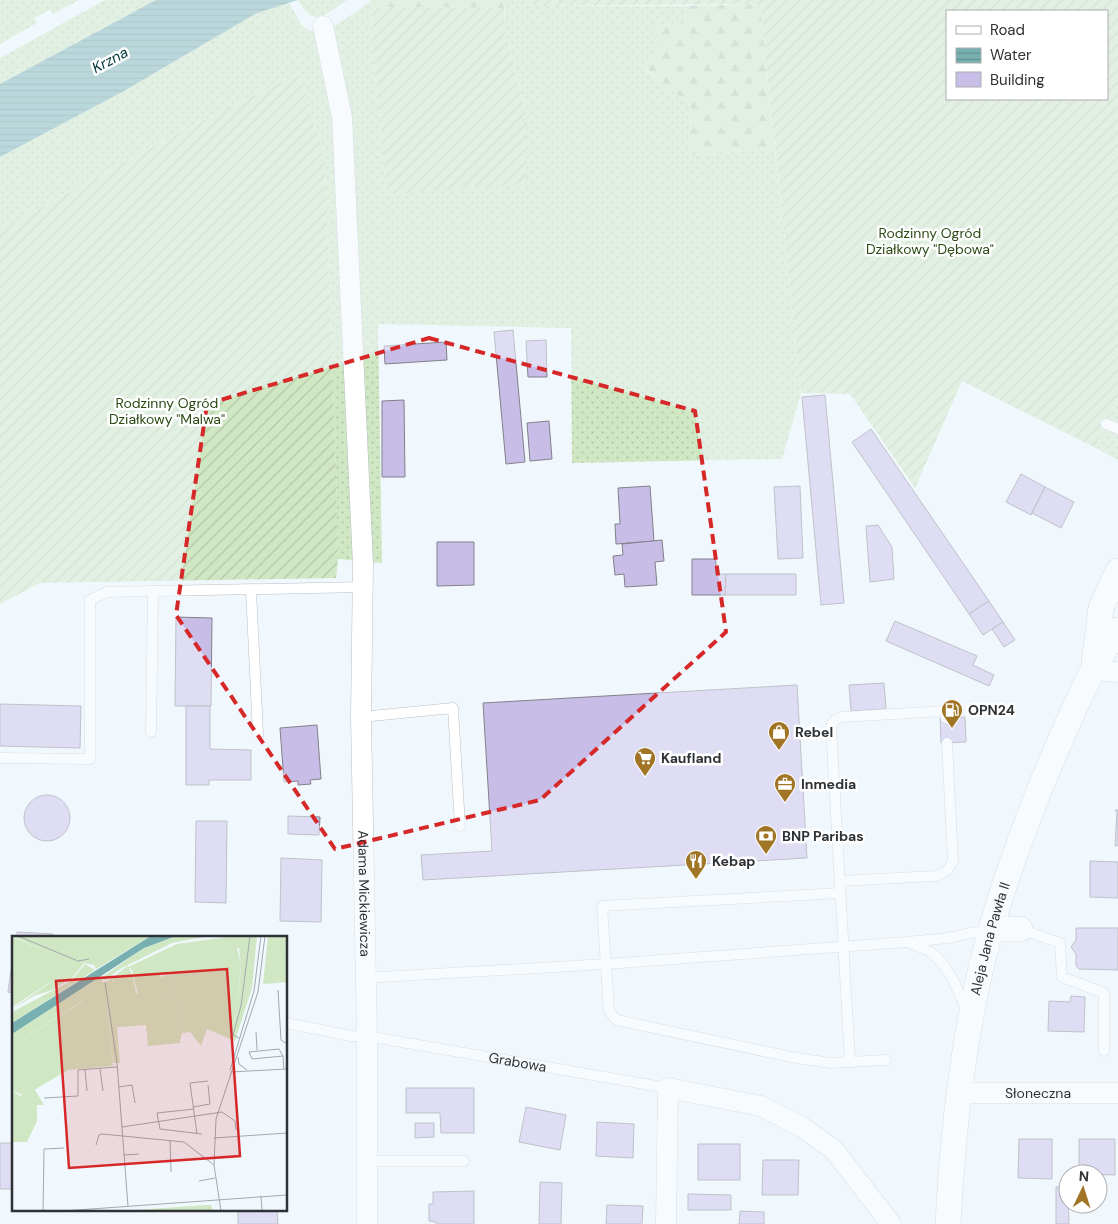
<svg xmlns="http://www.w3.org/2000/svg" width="1118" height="1224" font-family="'DM Sans',sans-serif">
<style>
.grass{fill:url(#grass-dots)}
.forest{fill:url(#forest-firs)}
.garden{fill:url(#garden-furrows);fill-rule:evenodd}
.water{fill:url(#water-rules)}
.building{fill:#c7bde7;stroke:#83808a}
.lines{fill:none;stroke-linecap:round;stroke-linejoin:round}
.service-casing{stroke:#b8c0c8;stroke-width:11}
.minor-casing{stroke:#b8c0c8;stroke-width:21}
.tertiary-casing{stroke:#b8c0c8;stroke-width:26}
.service{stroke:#fff;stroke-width:10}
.minor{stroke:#fff;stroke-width:20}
.tertiary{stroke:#fff;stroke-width:25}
.marked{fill:none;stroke:#d62828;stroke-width:4;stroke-dasharray:10 6;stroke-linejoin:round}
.labels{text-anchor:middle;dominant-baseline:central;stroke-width:5;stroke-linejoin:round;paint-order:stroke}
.park-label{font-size:14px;fill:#2b4a13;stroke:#fff}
.poi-label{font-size:14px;font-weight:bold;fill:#2e3235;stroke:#fff;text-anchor:start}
.street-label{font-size:14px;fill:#2e3235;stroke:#fff}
.water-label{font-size:15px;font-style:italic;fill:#003739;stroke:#fff}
.inset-road{fill:none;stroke:#a2a9ae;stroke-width:1}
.view{fill:#d62828;fill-opacity:0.15;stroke:#d62828;stroke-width:2.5}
.inset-edge{fill:none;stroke:#2e3235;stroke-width:2.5}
</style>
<defs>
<pattern id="grass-dots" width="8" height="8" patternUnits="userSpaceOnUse" patternTransform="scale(1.25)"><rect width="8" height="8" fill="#d0e7c3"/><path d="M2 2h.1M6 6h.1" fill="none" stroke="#b3c7a8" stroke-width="1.8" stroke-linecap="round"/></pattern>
<pattern id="forest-firs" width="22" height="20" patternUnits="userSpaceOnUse" patternTransform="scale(1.25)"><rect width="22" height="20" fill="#d0e7c3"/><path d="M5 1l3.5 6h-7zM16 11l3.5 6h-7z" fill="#b3c7a8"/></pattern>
<pattern id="garden-furrows" width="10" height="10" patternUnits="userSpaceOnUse" patternTransform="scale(1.25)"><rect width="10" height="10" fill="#d0e7c3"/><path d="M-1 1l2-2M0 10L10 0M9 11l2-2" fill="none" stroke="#b3c7a8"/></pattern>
<pattern id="water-rules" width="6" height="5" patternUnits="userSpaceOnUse" patternTransform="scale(1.25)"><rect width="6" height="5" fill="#78b0b1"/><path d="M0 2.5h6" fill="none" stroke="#639091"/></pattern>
</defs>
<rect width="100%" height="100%" fill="#f0f8fe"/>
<g class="grass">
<polygon points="0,0 79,0 53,14 50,10 34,18 37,23 0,44"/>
<polygon points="105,0 156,0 0,84 0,58"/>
<path d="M298 0H347C326 14 314 30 298 0Z"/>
<path d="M504 0H522L538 6H684L687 25 661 55 644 68 691 106 689 155 775 149 801 393 782 459 572 463 571 328 378 324 382 563 338 559 336 472 325 157 299 73 159 143 0 231V157L124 91 257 13 289 3C294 10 298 20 303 26 318 44 354 12 368 3L372 7 371 32 387 194 527 118 505 30Z"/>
<polygon points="1118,397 1118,460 1096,448"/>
</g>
<g class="forest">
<polygon points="372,0 504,0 504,8 372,7 368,3"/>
<polygon points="760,4 775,149 689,155 691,106 644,67 660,55 651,26 686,25 684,6"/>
</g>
<g class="garden">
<path d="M522 0H1118V397L1096 448 962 381 915 488 850 394 801 393 760 4 538 6ZM947 11H1107V99H947Z"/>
<polygon points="372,7 504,8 505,30 527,118 526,184 387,194 371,32"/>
<polygon points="299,73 325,157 336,472 338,559 336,578 40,583 0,604 0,231 159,143"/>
</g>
<polygon class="water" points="156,0 298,0 257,13 124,91 0,157 0,84"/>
<g class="building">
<polygon points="513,330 525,462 506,464 494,332"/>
<polygon points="546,340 547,377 528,377 526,341"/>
<polygon points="446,342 447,360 385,364 384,346"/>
<polygon points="825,395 844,603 821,605 802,397"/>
<polygon points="404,400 405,477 382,477 382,401"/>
<polygon points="549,421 552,459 530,461 527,423"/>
<polygon points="871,429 989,601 969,614 852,442"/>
<polygon points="1021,474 1045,487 1031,515 1006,502"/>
<polygon points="650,486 654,541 616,544 615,524 620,524 618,488"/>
<polygon points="800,486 803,558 778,559 774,487"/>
<polygon points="1045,487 1074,502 1061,528 1032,513"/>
<polygon points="878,525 892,547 894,579 870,582 866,526"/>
<polygon points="662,540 664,561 655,562 657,585 625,587 624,574 615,575 613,556 623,555 622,544"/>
<polygon points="437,542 474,542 474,585 437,586"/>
<polygon points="692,559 716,559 716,574 726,574 725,595 692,595"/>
<polygon points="726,574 796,574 796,595 725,595"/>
<polygon points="989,601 1003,622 983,635 969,614"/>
<polygon points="176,617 212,618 211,706 175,706"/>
<polygon points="895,621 977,656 973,665 994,675 989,686 886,641"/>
<polygon points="1003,622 1015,640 1004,647 992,629"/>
<polygon points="884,683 886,709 851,711 849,685"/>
<polygon points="797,685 807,858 423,880 421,855 492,851 483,703"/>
<polygon points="0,704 81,706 80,748 0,746"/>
<polygon points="186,706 210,706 210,749 251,750 251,780 209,780 209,785 186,785"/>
<polygon points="965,717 966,742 941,743 940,718"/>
<polygon points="317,725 321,779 310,780 311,784 298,785 298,781 284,782 280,728"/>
<circle cx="47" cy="818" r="23"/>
<polygon points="1115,810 1118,810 1118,846 1115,846 1117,812"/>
<polygon points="288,816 320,817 319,835 288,834"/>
<polygon points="196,821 227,821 226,903 195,902"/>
<polygon points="281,858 322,860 321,922 280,921"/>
<polygon points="1090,861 1118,862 1118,898 1090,897"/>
<polygon points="1076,928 1118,928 1118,970 1079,969 1076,966 1076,954 1071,947 1076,940"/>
<polygon points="17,932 53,934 53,938 17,938"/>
<polygon points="11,970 14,970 14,993 8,992"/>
<polygon points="1071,996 1085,997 1084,1032 1048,1031 1049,1001 1070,1002"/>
<polygon points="406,1088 474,1088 474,1133 441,1133 440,1113 406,1113"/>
<polygon points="526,1107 566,1115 560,1150 519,1142"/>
<polygon points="597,1122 634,1124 633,1158 596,1156"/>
<polygon points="415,1123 434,1123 434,1137 415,1138"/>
<polygon points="1019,1139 1052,1139 1052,1179 1018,1178"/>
<polygon points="1079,1139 1115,1139 1115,1175 1079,1174"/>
<rect x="0" y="1143" width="14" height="46"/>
<rect x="698" y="1144" width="42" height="36"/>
<polygon points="763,1160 799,1160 798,1195 762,1195"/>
<polygon points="540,1182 562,1183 561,1224 539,1224"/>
<polygon points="1056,1187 1068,1187 1069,1224 1056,1224"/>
<polygon points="474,1191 474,1224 436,1224 436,1222 429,1221 429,1204 433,1204 433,1192"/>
<polygon points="688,1194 731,1195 731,1210 688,1210"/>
<polygon points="607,1205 643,1206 642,1224 606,1224"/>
<polygon points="238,1210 277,1210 278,1224 238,1224"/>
<polygon points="740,1211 764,1212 764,1224 739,1224"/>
</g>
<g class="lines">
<g class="service-casing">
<g id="service">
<polyline points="1106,424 1118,429"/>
<polyline points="251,590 258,734"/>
<polyline points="361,717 453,708 460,826"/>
<polyline points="151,732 153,591"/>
<polyline points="0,758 90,759 90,600 107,592 363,587"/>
<polyline points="840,881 936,876 947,871 953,861 947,743"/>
<polyline points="840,893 602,906 609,1011 617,1020 791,1057 830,1063 886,1060"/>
<polyline points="1020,929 1060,943 1062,977 1104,993 1104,1051"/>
<path d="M910 943C916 946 924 948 929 951 949 964 958 991 967 1012"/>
<polyline points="365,978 606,964 907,942 948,938 990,929"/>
<path id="s1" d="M286 1023 351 1036 378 1038 668 1088"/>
<polyline points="850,1062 831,726 835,720 842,717 945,711 946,718"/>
<polyline points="367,1161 464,1161"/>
</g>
</g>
<g class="minor-casing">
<g id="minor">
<path id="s2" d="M323 26 342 117 363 564 361 717 367 1037V1224"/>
<polyline points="1093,670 1118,672"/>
<path id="s3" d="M959 1093H1118"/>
<polyline points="666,1224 668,1088 761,1106 802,1127 834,1150 891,1224"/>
</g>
</g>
<g class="tertiary-casing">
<g id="tertiary">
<polyline points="1094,663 1101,608 1118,571"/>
<polyline points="991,929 1020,929"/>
<path id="s4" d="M948 1224C953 1125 964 1025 991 929 1004 882 1021 838 1038 793 1055 752 1072 711 1092 672 1099 657 1109 644 1118 630"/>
</g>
</g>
<use href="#service" class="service"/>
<use href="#minor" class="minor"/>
<use href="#tertiary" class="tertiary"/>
</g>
<path d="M0 0H1118V1224H0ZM429 338 695 411 726 632 540 800 335 849 176 615 207 404Z" fill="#f0f8fe" fill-opacity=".55" fill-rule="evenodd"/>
<path class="marked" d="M429 338 695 411 726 632 540 800 335 849 176 615 207 404Z"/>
<defs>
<g id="fuel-pin" transform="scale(1.125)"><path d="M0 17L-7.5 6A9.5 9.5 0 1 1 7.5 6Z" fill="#a07525" stroke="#fff"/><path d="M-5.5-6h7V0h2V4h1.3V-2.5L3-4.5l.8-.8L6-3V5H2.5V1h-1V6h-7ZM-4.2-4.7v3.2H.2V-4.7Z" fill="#fff"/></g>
<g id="shop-pin" transform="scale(1.125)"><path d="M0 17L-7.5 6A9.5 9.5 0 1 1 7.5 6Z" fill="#a07525" stroke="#fff"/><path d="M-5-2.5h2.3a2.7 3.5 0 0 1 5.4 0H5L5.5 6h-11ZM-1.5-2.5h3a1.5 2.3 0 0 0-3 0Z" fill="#fff"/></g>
<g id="supermarket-pin" transform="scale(1.125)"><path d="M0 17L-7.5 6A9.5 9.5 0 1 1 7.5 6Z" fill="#a07525" stroke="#fff"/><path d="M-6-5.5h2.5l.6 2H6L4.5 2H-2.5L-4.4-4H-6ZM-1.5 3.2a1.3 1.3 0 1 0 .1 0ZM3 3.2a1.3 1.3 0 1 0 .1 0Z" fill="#fff"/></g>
<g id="office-pin" transform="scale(1.125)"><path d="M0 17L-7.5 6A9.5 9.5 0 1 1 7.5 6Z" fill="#a07525" stroke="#fff"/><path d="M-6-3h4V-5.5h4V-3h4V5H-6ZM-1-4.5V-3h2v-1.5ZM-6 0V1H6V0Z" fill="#fff"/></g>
<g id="bank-pin" transform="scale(1.125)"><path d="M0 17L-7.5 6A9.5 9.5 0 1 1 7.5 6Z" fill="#a07525" stroke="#fff"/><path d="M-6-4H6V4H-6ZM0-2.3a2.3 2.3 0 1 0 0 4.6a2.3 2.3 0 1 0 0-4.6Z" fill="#fff"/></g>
<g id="restaurant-pin" transform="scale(1.125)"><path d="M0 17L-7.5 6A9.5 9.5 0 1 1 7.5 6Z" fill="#a07525" stroke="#fff"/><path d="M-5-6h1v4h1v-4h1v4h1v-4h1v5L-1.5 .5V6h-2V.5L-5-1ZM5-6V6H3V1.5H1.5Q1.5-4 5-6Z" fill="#fff"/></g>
</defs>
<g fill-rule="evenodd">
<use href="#fuel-pin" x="952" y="710"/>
<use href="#shop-pin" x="779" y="732"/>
<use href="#supermarket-pin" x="645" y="758"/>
<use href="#office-pin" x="785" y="784"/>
<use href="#bank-pin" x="766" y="836"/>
<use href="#restaurant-pin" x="696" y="861"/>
</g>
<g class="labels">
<g class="park-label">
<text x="930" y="233">Rodzinny Ogród<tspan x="930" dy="16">Działkowy "Dębowa"</tspan></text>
<text x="167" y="403">Rodzinny Ogród<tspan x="167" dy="16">Działkowy "Malwa"</tspan></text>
</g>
<g class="poi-label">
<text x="968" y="710">OPN24</text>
<text x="795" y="732">Rebel</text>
<text x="661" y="758">Kaufland</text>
<text x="801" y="784">Inmedia</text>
<text x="782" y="836">BNP Paribas</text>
<text x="712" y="861">Kebap</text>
</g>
<g class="street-label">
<text stroke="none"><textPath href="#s2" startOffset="870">Adama Mickiewicza</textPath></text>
<text stroke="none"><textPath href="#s4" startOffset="289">Aleja Jana Pawła II</textPath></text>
<text stroke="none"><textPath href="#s1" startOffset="235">Grabowa</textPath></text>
<text stroke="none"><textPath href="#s3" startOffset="79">Słoneczna</textPath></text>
</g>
<g class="water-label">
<text transform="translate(110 60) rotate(-28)">Krzna</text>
</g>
</g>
<g transform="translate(12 936)">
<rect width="275" height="275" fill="#f0f8fe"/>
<path d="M0 0H139L84 33 82 29 72 27 60 42 40 54 22 60 0 73 64 29ZM164 0H198L160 7 108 33 93 44 89 42 132 12ZM216 0 176 7 120 34 116 31 165 8ZM222 0H245L240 52 223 105 216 102 224 80 229 31 227 12H224ZM275 3V46L265 47 273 30 262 9 263 5ZM73 28 83 34 0 87V76L59 45ZM121 39H148L151 61 164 60 170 97 168 107 136 110 134 89 105 91 108 127H101L95 66 70 65 0 110V98L83 44 88 42 92 47 100 42 101 46 126 58ZM0 154 8 160 23 154 32 169H25V185L15 206H0Z" fill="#d0e7c3"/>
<path d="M256 0H275V3L263 5 262 9 273 30 265 47 251 48ZM116 30 121 41 100 42 110 34ZM160 38 164 60 151 62 150 54 143 49 144 42Z" fill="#d0e7c3"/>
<path d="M199 269 201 275H111L193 269Z" fill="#d0e7c3"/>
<path d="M9 0H109L71 25ZM222 0 229 28 224 80 216 102 195 93 189 110 178 96 170 97 160 38 126 40 121 39 120 34 176 7ZM0 1 50 22 65 29 0 71ZM121 41 126 68 105 71 101 42ZM90 53 95 66 101 130 56 134 12 160 0 154V110Z" fill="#d0e7c3"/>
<path d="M139 0H164L132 12 0 98V87Z" fill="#78b0b1"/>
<path class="inset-road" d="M6 0 66 25 77 23M93 46 105 127 116 270M266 54 269 104 275 108M244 96 245 114M227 102 221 99 229 70 238 0M271 120 267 113 237 116 240 123 271 120 272 133M226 121 227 128 235 134M88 133 91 155M73 134 75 155M218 134 242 55 249 0M218 136 275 133M107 151 120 149 123 167M32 162 66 160V134L105 131M181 171 198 168 196 149M182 173 145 177 148 193 190 198M110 191 210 176 223 185 224 194M185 198 178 147 196 145M202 202 275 197M158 204 159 236M84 209 87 199 90 198 172 206 202 229M112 219 127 218M187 245 203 242M249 260 250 275M31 275 32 213 52 212M51 275 275 259M209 275 202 229 204 183 246 56 253 0"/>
<path class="view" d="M215 33 228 220 57 232 44 45Z"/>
<rect width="275" height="275" class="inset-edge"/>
</g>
<rect x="946" y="10" width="162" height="90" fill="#ffffff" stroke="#abadae"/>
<rect x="956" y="26" width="25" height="8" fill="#ffffff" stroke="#abadae"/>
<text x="990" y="35" font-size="15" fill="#2e3235">Road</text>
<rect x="956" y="48" width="25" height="15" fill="url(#water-rules)" stroke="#abadae"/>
<text x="990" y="60" font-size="15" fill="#2e3235">Water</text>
<rect x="956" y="72" width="25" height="15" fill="#c7bde7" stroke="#abadae"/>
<text x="990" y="85" font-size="15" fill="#2e3235">Building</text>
<g transform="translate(1083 1189) rotate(4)"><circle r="24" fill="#ffffff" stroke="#abadae"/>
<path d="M0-4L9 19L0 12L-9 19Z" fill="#a07525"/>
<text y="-8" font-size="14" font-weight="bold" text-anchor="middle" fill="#2e3235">N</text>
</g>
</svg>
